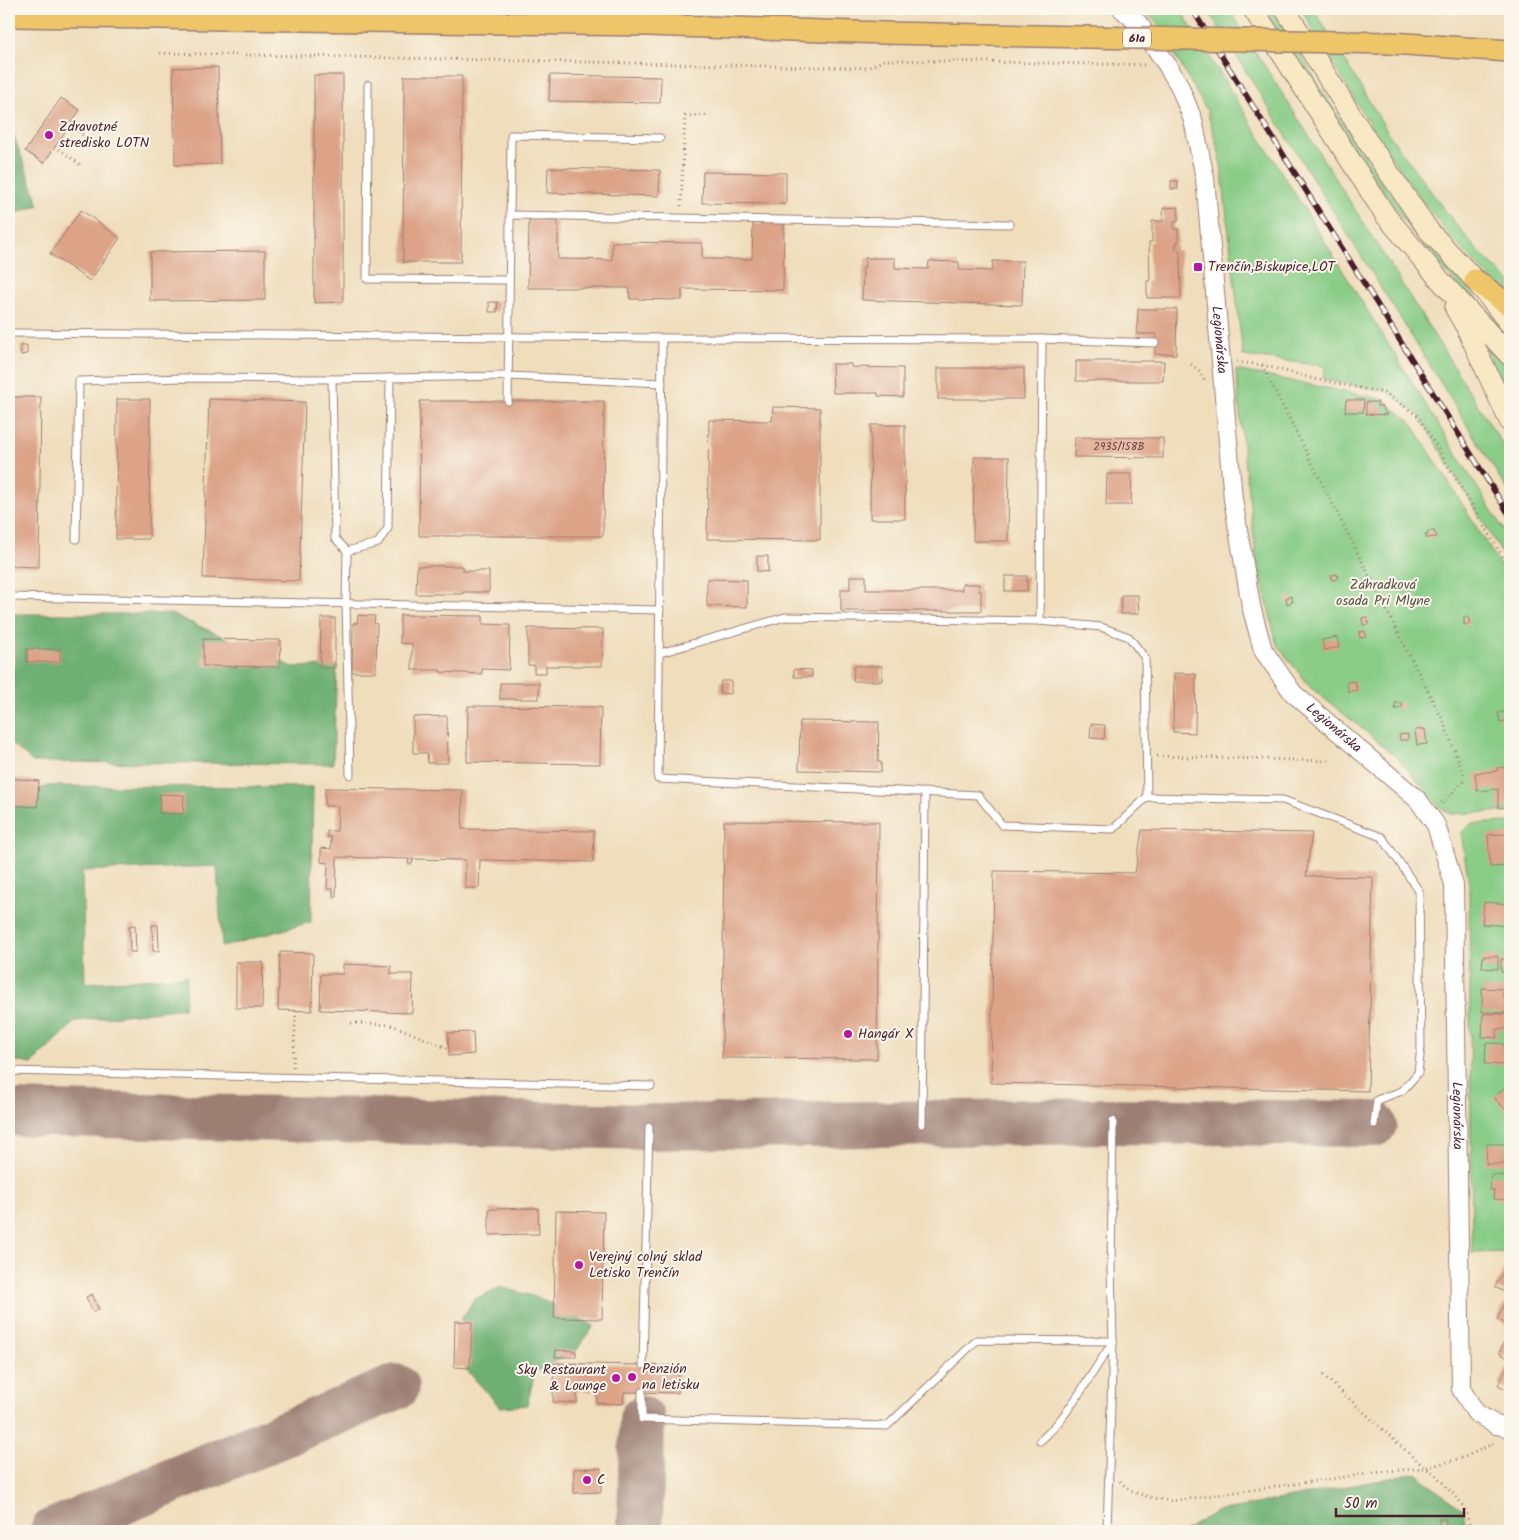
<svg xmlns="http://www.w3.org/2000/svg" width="1519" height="1540" font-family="Kalam,sans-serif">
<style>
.green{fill:#88cc86;stroke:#697658}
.forest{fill:#6eb073;stroke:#5c684f}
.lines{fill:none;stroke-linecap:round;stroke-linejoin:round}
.taxiway{stroke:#9c7e73;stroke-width:46}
.building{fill:#dca387}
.service-casing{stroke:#9c7e73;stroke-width:9}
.tertiary-casing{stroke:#9c7e73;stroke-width:20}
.secondary-casing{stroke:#9c7e73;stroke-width:22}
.primary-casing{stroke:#9c7e73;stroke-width:24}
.path{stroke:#9c7e73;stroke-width:3;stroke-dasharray:1 4;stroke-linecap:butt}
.service{stroke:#fff;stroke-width:7}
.tertiary{stroke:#fff;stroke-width:18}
.secondary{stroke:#f8e8c3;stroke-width:20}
.primary{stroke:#eec569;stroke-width:21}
.rail-casing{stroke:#4a1f2b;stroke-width:5.5}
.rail{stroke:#fbf7ec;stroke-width:4;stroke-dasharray:11;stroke-linecap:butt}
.primary-bridge-casing{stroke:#9c7e73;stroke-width:24;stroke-linecap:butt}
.primary-bridge{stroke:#eec569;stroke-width:21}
.poi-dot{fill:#b5179e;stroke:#fbf7ec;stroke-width:2}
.labels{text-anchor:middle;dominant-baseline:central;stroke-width:4;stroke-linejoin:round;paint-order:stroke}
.number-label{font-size:11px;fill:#6e4042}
.shield{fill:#fbf7ec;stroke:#7f6065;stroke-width:1}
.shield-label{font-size:12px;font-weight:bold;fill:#4a1f2b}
.poi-label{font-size:14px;fill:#4a1f2b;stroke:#fbf7ec;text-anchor:start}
.street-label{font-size:14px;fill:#4a1f2b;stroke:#fbf7ec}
.park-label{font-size:14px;fill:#5d5346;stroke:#fbf7ec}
</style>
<rect width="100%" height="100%" fill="#fbf7ec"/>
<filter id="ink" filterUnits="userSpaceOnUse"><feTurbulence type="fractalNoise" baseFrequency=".02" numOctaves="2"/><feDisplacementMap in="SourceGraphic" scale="10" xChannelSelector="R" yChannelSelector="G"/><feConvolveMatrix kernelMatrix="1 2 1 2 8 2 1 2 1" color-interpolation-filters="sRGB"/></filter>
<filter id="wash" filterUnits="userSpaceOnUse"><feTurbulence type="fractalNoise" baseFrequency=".0096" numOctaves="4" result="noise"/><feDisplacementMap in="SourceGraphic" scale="20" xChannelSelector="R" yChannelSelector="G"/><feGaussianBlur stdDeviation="1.12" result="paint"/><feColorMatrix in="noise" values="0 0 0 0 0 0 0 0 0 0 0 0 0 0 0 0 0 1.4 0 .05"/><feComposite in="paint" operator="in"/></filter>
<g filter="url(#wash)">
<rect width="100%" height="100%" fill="#efddbb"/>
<g class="green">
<polygon points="1142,9 1180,9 1510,540 1510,567 1419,415 1386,391 1323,379 1325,366 1243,356 1220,156 1207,111 1156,22"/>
<polygon points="1207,9 1229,9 1510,456 1510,494"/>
<path d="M1264 9H1273C1309 69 1345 128 1385 185 1422 238 1466 287 1510 334V346L1414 235 1349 143Z"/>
<path d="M1301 9H1314L1390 136 1440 204 1475 248 1510 282V296C1419 219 1361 110 1301 9Z"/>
<polygon points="1478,333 1510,367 1510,404"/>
<polygon points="1236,370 1381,399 1411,422 1510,581 1510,811 1451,814 1439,806 1395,755 1310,687 1277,645 1257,561 1244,458"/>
<polygon points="1510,822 1510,1252 1472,1253 1469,884 1461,833 1471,824"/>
</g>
<g class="forest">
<polygon points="9,123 39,205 9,216"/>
<polygon points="9,614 171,614 293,667 337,666 333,764 33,762 9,742"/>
<polygon points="48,786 313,787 311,922 222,947 217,866 82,871 85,983 187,976 184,1008 76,1021 32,1064 9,1060 9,800"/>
<polygon points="501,1287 539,1298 594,1326 576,1351 535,1372 527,1405 500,1407 465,1368 462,1318 475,1299"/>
<polygon points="1416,1473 1462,1509 1467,1531 1184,1531 1215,1512"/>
</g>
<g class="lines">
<g class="taxiway">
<polyline points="9,1113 649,1127 1113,1121 1374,1124"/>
<polyline points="53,1531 396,1387"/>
<polyline points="640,1531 642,1419"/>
</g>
</g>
<g id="blocks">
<g class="building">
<polygon points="218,67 220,164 175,165 173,68"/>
<polygon points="314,75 343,75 343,302 314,303"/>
<polygon points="550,75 661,77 660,103 549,101"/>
<polygon points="404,76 462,76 461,262 403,262"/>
<polygon points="61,98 80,110 44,163 25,151"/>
<polygon points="548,168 660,170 659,196 547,193"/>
<polygon points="703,172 786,173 786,204 702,203"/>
<rect x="1171" y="181" width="7" height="8"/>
<polygon points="1178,207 1178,222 1174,222 1174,229 1178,229 1178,243 1176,243 1176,250 1180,251 1181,298 1147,298 1147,281 1150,281 1149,242 1152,242 1152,221 1163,221 1163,208"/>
<rect x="9" y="210" width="3" height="33"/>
<polygon points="81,210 120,238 90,281 50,254"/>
<polygon points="529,221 558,221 558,259 612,260 612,242 702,243 702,259 752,259 753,223 784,223 783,290 682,289 682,300 630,299 629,288 528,288"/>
<polygon points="265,251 265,300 150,301 150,252"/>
<polygon points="865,258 895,258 895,268 928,269 929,261 959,262 959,270 992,271 993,261 1023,261 1022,305 862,300 863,267 865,267"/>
<polygon points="489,302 498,302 497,312 489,312"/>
<polygon points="1138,309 1177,309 1176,354 1155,354 1156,334 1137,334"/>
<polygon points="27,345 27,354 21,355 20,346"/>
<polygon points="1076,361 1164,361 1163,381 1076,381"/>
<polygon points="832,364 851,364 851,367 903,368 903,397 878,396 878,393 833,393"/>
<rect x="938" y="368" width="86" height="31"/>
<polygon points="9,397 41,397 39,567 9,566"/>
<polygon points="117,399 150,399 149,539 116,539"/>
<polygon points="209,399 305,402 299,581 203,578"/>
<polygon points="1346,400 1364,400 1363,412 1345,412"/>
<polygon points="420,401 604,401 603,536 419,536"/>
<polygon points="1366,402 1378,402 1377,406 1381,406 1387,415 1366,414"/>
<polygon points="773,407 820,408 820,540 707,539 709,420 772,421"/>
<polygon points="871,425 905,425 905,519 870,519"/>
<polygon points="1075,437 1163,438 1163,458 1074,457"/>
<polygon points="974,457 1009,457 1008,541 973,541"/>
<polygon points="1107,474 1132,474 1131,505 1106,505"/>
<polygon points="1428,531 1434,531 1437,537 1426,538 1425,535 1428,535"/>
<polygon points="757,556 768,556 768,572 757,571"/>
<polygon points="417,566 463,566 463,571 489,571 489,592 463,592 463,594 416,594"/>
<polygon points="1337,574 1338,579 1332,580 1331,575"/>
<polygon points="850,576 866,576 866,590 962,590 962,584 979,584 979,591 981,591 981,611 841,611 841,589 850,589"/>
<rect x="1005" y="576" width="22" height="15"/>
<polygon points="707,579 747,580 747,607 707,606"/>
<polygon points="1121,595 1138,595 1139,614 1121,614"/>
<polygon points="1291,596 1293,602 1287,604 1286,598"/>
<polygon points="358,615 375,616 374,623 377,624 376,672 352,672 353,623 357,623"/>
<polygon points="400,615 483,616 483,624 510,625 509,670 482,669 482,674 440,672 440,670 412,670 412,644 400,643"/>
<polygon points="1367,617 1369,624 1363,625 1362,618"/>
<polygon points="1464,617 1469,617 1469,624 1464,625"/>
<polygon points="321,618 335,618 335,668 320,668"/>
<polygon points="528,628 603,629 602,666 546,666 546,673 534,673 534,665 528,665"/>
<polygon points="1365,631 1366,637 1360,638 1359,632"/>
<polygon points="1337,637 1339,647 1324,650 1322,640"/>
<polygon points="203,639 281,640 280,667 203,666"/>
<rect x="9" y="640" width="5" height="27"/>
<rect x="27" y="649" width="33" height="13"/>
<polygon points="854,666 882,666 882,681 853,681"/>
<polygon points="794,669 812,670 812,677 794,677"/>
<polygon points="1174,673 1196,674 1195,733 1173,732"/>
<polygon points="721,681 731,681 731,694 720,693"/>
<polygon points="1355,681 1357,690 1348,692 1347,682"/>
<rect x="500" y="683" width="39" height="16"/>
<polygon points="1395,703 1402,703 1402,708 1395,709"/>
<polygon points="468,706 601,707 600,764 467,762"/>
<polygon points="1508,711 1510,720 1500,722 1498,713"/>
<polygon points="447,716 448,763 428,763 427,753 413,753 413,717"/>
<polygon points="800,721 879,722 878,762 881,762 881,772 799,770"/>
<polygon points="1091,724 1105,725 1104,739 1090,738"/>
<polygon points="1425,729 1427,744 1417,745 1415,730"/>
<polygon points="1408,734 1408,740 1400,740 1399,735"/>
<polygon points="1510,767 1510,807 1498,808 1498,789 1477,791 1475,773 1497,771 1497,768"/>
<polygon points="9,778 39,781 37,807 9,805"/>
<polygon points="325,788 463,790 462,829 594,831 593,862 480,860 479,888 465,888 465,860 413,859 412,864 408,864 409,859 337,857 336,897 333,897 333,889 327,889 328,863 321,862 321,848 331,849 331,837 327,837 327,831 337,831 338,806 325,806"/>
<polygon points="160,794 184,795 183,814 159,813"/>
<polygon points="724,821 879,822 877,1059 722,1058"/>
<polygon points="1142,830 1312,833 1306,876 1373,877 1368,1091 991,1083 994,871 1135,873"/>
<polygon points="1510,834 1510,866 1490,867 1488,835"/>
<polygon points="1484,902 1510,904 1510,926 1482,924"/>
<polygon points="135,925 136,952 130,952 129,926"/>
<polygon points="152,925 158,925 159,951 153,951"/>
<polygon points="280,952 313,953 312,1011 278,1010"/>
<polygon points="1483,956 1498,956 1498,969 1482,968"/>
<rect x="1501" y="959" width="9" height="13"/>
<polygon points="236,962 263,962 262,1008 236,1008"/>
<polygon points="343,964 391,966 391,974 413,974 412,1013 320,1010 321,974 343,974"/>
<polygon points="1482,988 1503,989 1503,997 1510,997 1510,1013 1482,1012"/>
<polygon points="1483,1014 1510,1014 1510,1029 1497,1029 1497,1038 1482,1037"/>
<polygon points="473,1032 474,1054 449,1056 448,1033"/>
<polygon points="1486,1043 1504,1044 1504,1065 1485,1064"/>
<polygon points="1510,1082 1510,1110 1508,1108 1506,1110 1494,1098"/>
<rect x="1507" y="1116" width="3" height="7"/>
<polygon points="1487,1144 1507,1144 1506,1164 1486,1164"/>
<polygon points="1491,1175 1507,1176 1507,1178 1510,1178 1510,1200 1493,1199 1494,1190 1490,1190"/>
<polygon points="538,1208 539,1234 489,1235 489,1209"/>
<polygon points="556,1211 604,1212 602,1319 554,1318"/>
<polygon points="1510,1266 1510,1295 1495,1287 1505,1268 1508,1270"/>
<polygon points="92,1294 99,1310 93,1312 86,1297"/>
<polygon points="1506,1301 1510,1303 1510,1327 1497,1319"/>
<polygon points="455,1321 472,1322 470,1368 454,1367"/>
<polygon points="1508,1334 1510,1335 1510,1359 1499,1353"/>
<polygon points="556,1350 576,1351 576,1357 555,1357"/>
<polygon points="554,1363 679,1366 678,1393 624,1392 623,1404 597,1403 597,1391 577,1391 577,1403 553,1402"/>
<polygon points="1508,1366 1510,1367 1510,1391 1498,1385"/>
<polygon points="601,1468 601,1492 574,1493 574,1469"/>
<polygon points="1439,1519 1446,1519 1445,1530 1439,1530"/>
</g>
</g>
</g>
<g filter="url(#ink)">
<use href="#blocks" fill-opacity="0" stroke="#9c7e73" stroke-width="1"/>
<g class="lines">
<g class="service-casing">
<g id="service">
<polyline points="368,85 367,279 509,280"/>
<polyline points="511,215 1009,224"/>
<polyline points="9,333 662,338 1042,339 1155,343"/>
<polyline points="662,338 658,779 978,795 1002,825 1113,829 1147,797 1283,800 1382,837 1419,891 1421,1047 1418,1073 1402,1091 1377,1100 1374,1124"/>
<polyline points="332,379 335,538 347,551 346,603 350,775"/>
<polyline points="508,401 511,135 660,138"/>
<polyline points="76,539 79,381 184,378 332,379 508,376 662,383"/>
<polyline points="347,551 378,543 388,528 390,378"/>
<polyline points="10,597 660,610"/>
<polyline points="1040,621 1042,339"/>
<polyline points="660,653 785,617 1040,621 1101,627 1129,637 1145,658 1147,797"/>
<polyline points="9,1071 651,1086"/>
<polyline points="922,1124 925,792"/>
<polyline points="643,1365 649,1127"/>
<polyline points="642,1392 642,1419 887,1426 977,1340 1113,1341"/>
<path d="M1040 1441C1069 1416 1091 1373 1113 1342"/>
<polyline points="1107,1531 1113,1341 1111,1269 1113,1121"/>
</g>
</g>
<g class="tertiary-casing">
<g id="tertiary">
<path id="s1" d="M1122 9 1139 24 1167 65 1179 85 1193 120 1205 178 1233 499 1251 606 1263 650 1293 693 1418 800 1436 825 1454 885 1461 1389 1476 1413 1496 1425 1510 1428"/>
</g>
</g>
<g class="secondary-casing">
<g id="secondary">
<polyline points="1253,9 1386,216 1440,280 1510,356"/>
<polyline points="1285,9 1366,139 1429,231 1475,280 1510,324"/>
<polyline points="1455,308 1466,327 1510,422"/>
</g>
</g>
<g class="primary-casing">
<g id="primary">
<polyline points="9,16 647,25 884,33"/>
<polyline points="1390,43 1510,51"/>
<polyline points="1475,280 1510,306"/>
</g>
</g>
<g class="path">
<polyline points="160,53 867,68 885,60 1148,65"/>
<polyline points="70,125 96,145"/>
<polyline points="55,146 82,166"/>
<polyline points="681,206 685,116 710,115"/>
<polyline points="1237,362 1262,365 1319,380 1385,393 1418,416 1510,569"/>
<polyline points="1191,364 1199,371 1205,381"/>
<polyline points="1262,365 1442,719 1466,779 1441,804"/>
<polyline points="1157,756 1328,761"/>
<polyline points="351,1023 392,1025 449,1049"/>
<polyline points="293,1067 296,1010"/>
<polyline points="1323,1375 1425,1468 1465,1457 1494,1443"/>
<path d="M1120 1481C1133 1496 1153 1498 1172 1501L1388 1471 1425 1468 1434 1473 1464 1506 1470 1527 1466 1531"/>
</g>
<use href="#service" class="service"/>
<use href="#tertiary" class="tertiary"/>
<use href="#secondary" class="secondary"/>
<use href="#primary" class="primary"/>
<g class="rail-casing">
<polyline id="rail" points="1192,9 1510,516"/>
</g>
<use href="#rail" class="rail"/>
<g class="primary-bridge-casing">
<polyline id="primary-bridge" points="884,33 1390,43"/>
</g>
<use href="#primary-bridge" class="primary-bridge"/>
</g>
</g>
<g class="poi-dot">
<circle cx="49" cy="135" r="5"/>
<rect x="1193" y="262" width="10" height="10" rx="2.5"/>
<circle cx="848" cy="1034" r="5"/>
<circle cx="579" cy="1265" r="5"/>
<circle cx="632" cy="1377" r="5"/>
<circle cx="616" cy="1378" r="5"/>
<circle cx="587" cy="1480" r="5"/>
</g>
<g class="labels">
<g class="number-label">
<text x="1119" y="447">2935/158B</text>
</g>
<rect class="shield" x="1123" y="28.5" width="28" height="19" rx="4"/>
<g class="shield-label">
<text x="1137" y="38">61a</text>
</g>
<g class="poi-label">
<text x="59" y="127">Zdravotné<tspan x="59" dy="16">stredisko LOTN</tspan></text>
<text x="1208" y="267">Trenčín,Biskupice,LOT</text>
<text x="858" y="1034">Hangár X</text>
<text x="589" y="1257">Verejný colný sklad<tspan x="589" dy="16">Letisko Trenčín</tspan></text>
<text x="642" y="1369">Penzión<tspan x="642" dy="16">na letisku</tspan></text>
<text x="606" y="1370" text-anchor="end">Sky Restaurant<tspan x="606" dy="16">&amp; Lounge</tspan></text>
<text x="597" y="1480">C</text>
</g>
<g class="street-label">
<text stroke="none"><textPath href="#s1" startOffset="355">Legionárska</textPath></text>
<text stroke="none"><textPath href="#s1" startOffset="775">Legionárska</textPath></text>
<text stroke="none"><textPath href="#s1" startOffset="1210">Legionárska</textPath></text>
</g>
<g class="park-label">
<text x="1383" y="585">Záhradková<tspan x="1383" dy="16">osada Pri Mlyne</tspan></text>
</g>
</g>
<rect width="1519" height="1540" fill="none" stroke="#fbf7ec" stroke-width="30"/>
<path d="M1336 1508v8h128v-8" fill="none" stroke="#4a1f2b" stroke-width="2.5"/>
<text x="1344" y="1508" font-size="15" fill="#4a1f2b" stroke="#fbf7ec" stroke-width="4" paint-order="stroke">50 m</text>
</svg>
